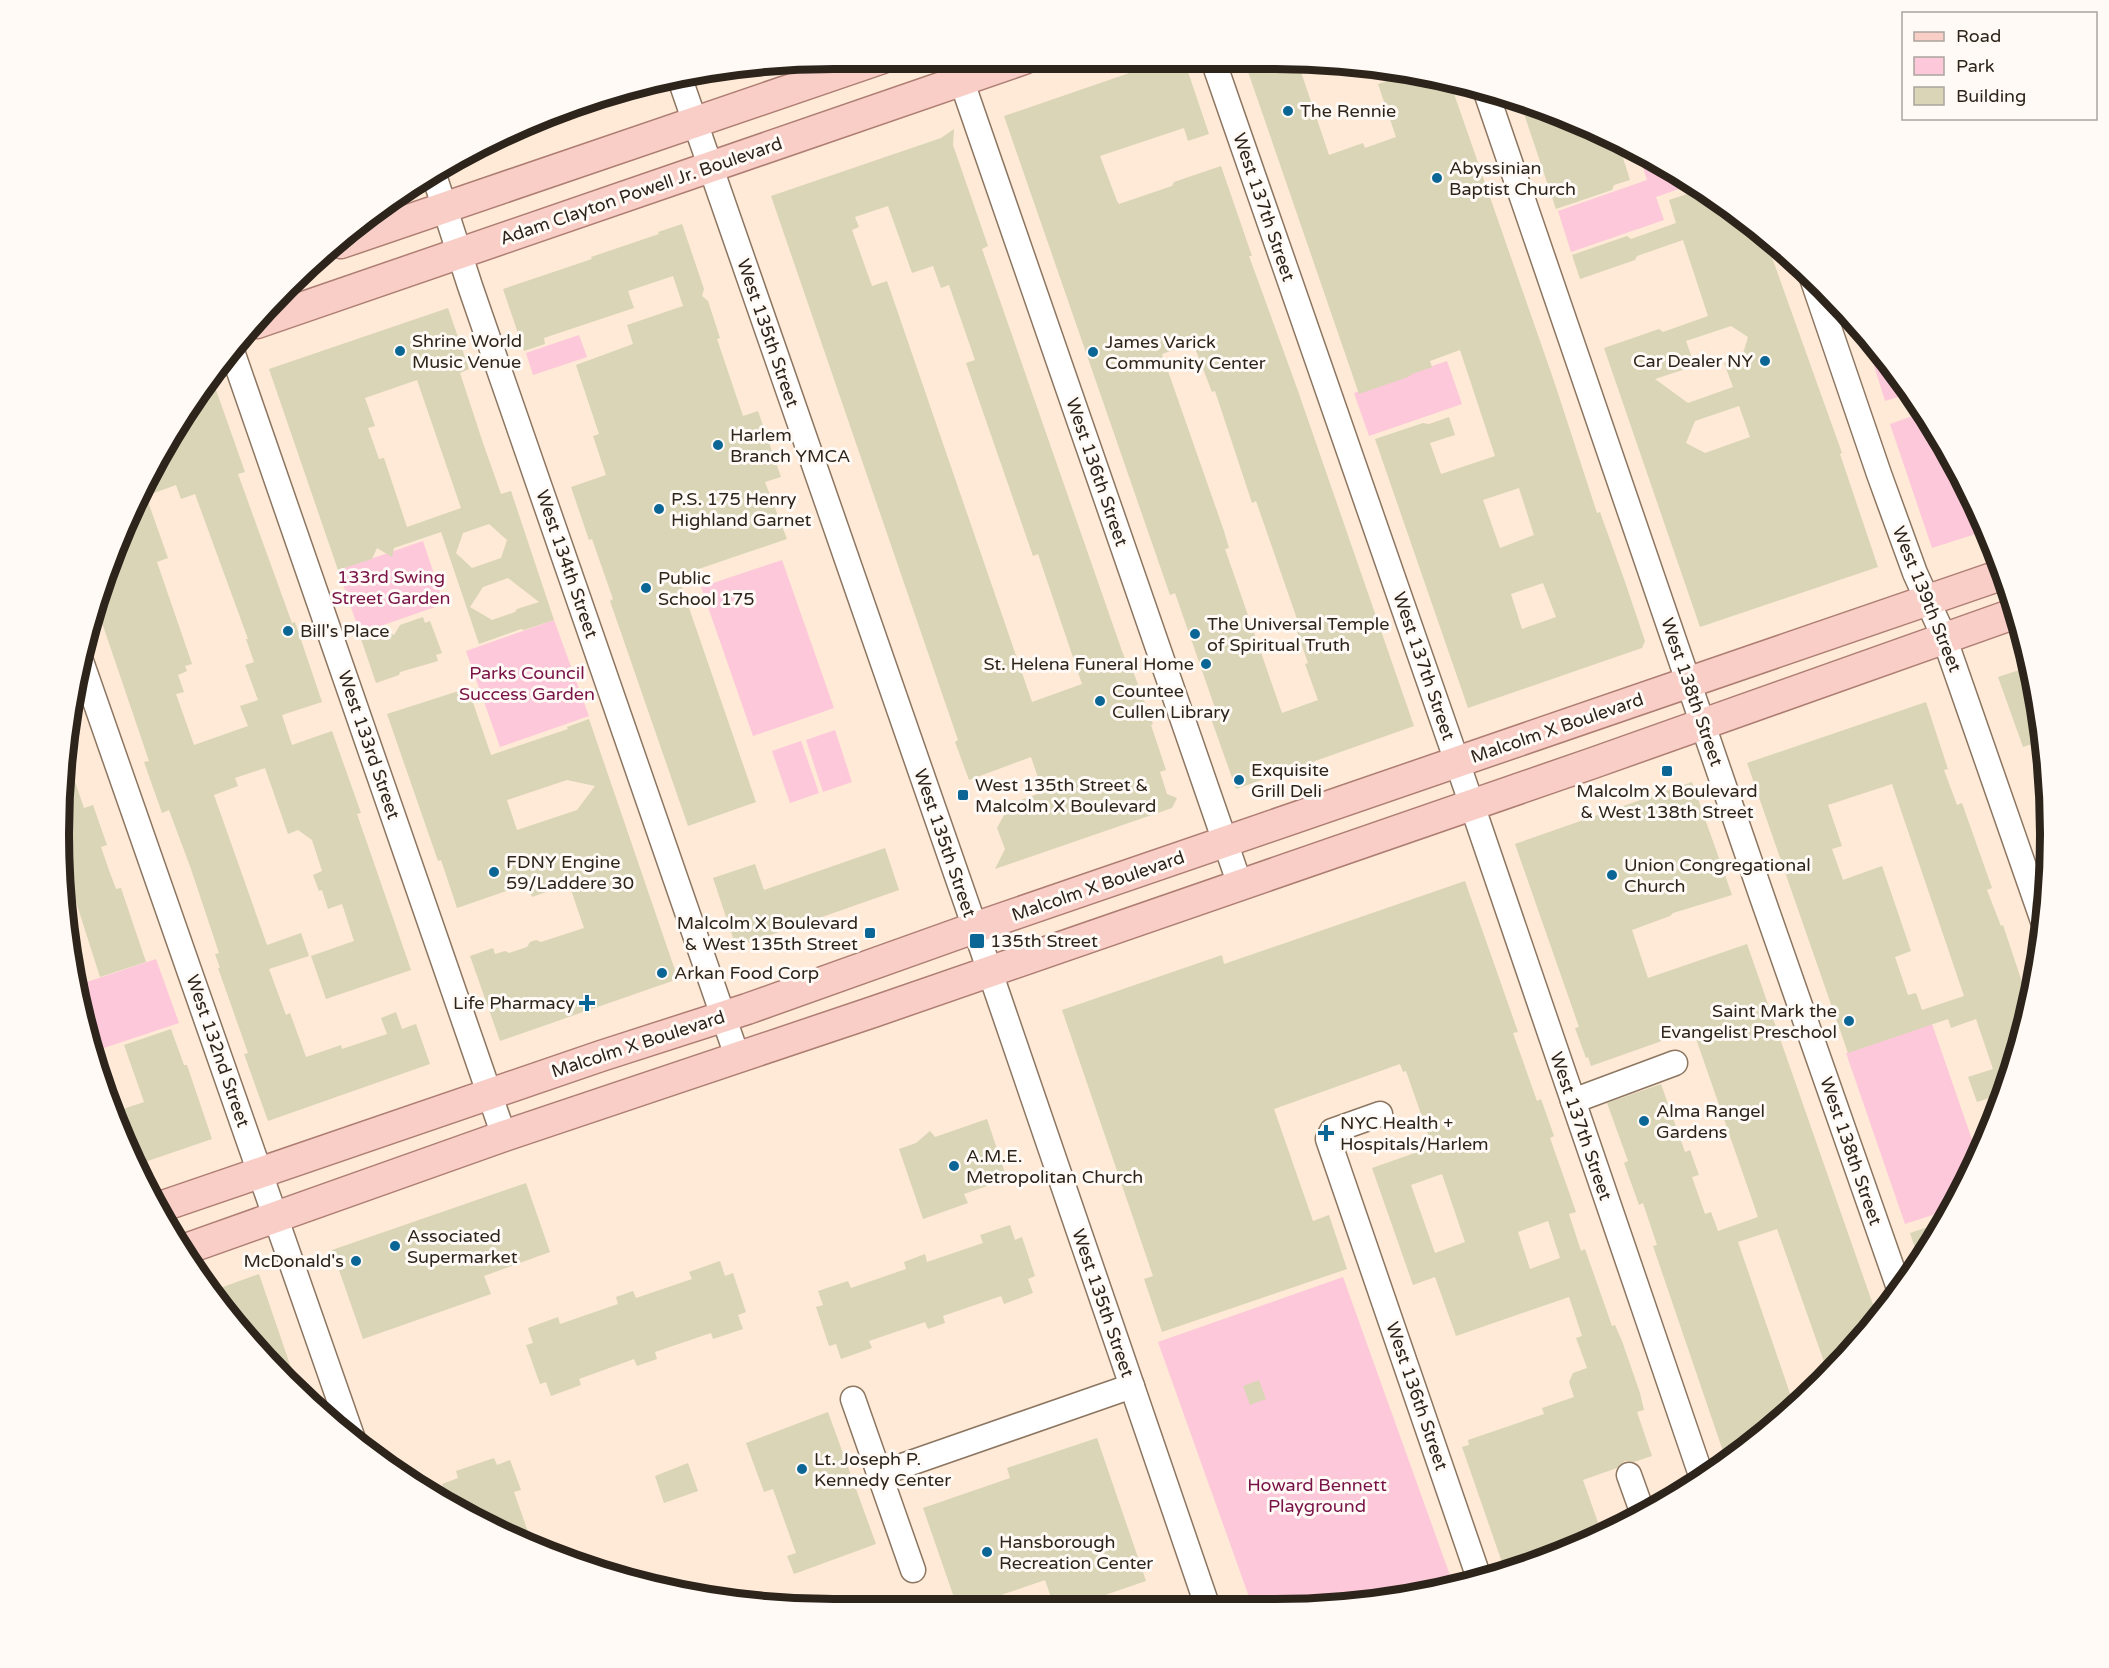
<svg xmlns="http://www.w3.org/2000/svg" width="2109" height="1668" font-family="'Varela Round',sans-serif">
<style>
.green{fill:#fdc8da}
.building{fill:#d9d5b6;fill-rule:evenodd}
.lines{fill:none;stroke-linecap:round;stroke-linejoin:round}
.minor-casing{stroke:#8c7661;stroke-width:27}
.major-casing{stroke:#ae7e72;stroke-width:33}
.minor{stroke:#fff;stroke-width:24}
.major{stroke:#f8cec7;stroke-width:30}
.poi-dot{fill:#0b6696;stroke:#fffaf5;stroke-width:2}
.labels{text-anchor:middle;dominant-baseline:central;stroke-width:6;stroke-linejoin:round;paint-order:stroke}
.poi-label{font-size:18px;fill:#2d241b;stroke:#fffaf5;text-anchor:start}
.street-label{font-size:18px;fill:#2d241b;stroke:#fffaf5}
.park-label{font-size:18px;fill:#791247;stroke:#fffaf5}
.rim{fill:none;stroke:#2d241b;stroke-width:8}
</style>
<rect width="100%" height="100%" fill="#feead7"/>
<g class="green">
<polygon points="1644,154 1662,162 1693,184 1656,197 1664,220 1571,252 1558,211 1647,180 1639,155"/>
<polygon points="1864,334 1890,362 1911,393 1885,401"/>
<polygon points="579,335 587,357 533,375 526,353"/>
<polygon points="1447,361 1462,404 1369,436 1354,393"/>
<polygon points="1924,412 1947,447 1985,531 1932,548 1890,424"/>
<polygon points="423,541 444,604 360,633 338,570"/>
<polygon points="782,560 834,708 753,736 701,587"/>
<polygon points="554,620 589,716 500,747 466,651"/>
<polygon points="835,730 852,782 823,792 806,740"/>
<polygon points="801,741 819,793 790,803 772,751"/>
<polygon points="156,959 179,1023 92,1052 85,1034 78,985"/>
<polygon points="1932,1024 1978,1157 1970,1177 1951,1209 1905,1224 1846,1053"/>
<polygon points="1343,1277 1452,1581 1422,1592 1326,1608 1253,1608 1158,1342"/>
</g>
<g class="building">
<path d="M1167 60H1184L1209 134 1188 141 1184 128 1100 156 1117 201 1119 204 1172 186 1174 182 1221 166 1252 256H1249L1298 391 1414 726 1236 789 1208 710 1215 708 1175 593 1170 595 1004 116ZM1193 343 1212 392 1215 391 1252 503 1256 501 1297 619 1293 620 1308 663 1305 664 1318 700 1282 713 1225 549 1229 548 1224 531 1162 354Z"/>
<path d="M1244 60H1297L1329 155 1363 143 1365 148 1396 137 1378 84 1403 76 1451 85 1556 387 1597 513 1600 512 1624 579 1645 641 1642 648 1468 708 1375 439 1423 423 1429 424 1449 417 1455 435 1430 443 1441 474 1495 456 1460 350 1430 361 1432 367 1412 374 1408 377 1359 394ZM1519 488 1534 535 1500 548 1483 500ZM1543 583 1556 617 1522 629 1511 594Z"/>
<polygon points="1519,99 1618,142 1630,180 1614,185 1612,190 1556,209"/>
<path d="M954 129 953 145 988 246 982 249 1122 651 1128 667 1131 666 1153 724 1151 725 1166 770 1160 772 1167 794 1177 798 1172 808 995 869 1005 849 997 828 1010 804 1043 792 1031 757 969 780 955 742 958 740 771 196 941 138ZM888 206 912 273 933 266 941 288 949 285 975 360 966 363 1033 556 1038 554 1082 684 1032 702 887 281 872 286 852 230 859 227 855 217Z"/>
<path d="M1689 184 1700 189 1764 235 1842 453 1840 454 1878 567 1700 627 1604 348 1659 329 1663 332 1708 316 1683 240 1637 256 1635 260 1580 279 1572 255 1627 236 1631 239 1676 223 1669 200 1687 194ZM1731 326 1748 337 1742 357 1724 363 1733 387 1688 403 1655 379 1695 366 1686 341ZM1739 406 1750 437 1705 453 1686 443 1695 421Z"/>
<polygon points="682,224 704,289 702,296 708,301 720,338 717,339 743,416 758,411 781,477 765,482 787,539 678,576 756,802 688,826 610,601 613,599 592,539 589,540 571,487 606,475 593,436 599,434 576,365 633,344 627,325 683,306 673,276 628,291 634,308 544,338 545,344 524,351 503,289 592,259 591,257 659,234 658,232"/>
<path d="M448 308 469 369 460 373 483 443 501 494 511 491 554 620 524 630 521 629 479 644 441 532 394 548 392 557 377 548 372 559 338 570 269 369ZM417 380 461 508 407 527 384 458 379 459 368 428 375 426 365 398ZM489 524 507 540 501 558 472 568 456 553 463 533ZM508 578 539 602 517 609 515 612 492 620 470 607 483 587Z"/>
<path d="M215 387 245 472 238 474 292 623 295 622 322 702 282 715 292 745 332 731 361 813 357 814 411 970 326 999 311 956 354 941 342 904 328 909 322 890 319 891 313 875 322 871 312 840 298 830 288 834 265 768 235 778 238 786 214 795 267 945 301 933 309 956 269 969 286 1015 290 1013 306 1057 341 1045 342 1049 387 1034 381 1018 396 1012 402 1029 416 1024 430 1064 268 1121 244 1054 248 1053 218 968H220L215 954 219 953 191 869 169 810 162 813 144 762 149 761 96 605 163 446 205 391ZM176 485 181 499 195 494 248 639H246L254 662 245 665 258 700 240 706 248 726 194 745 176 694 184 692 178 675 187 671 185 666 192 664 157 562 168 558 146 496Z"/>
<polygon points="423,617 425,623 430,621 442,653 436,655 438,661 400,672 399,675 376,683 361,639 384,631 394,635 400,625"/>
<polygon points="2028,667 2044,740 2023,747 1998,677"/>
<path d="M468 688 491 755 568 729 567 727 589 719 678 979 500 1041 470 956 493 948 495 954 505 951 509 953 527 947 530 942 536 940 541 942 584 928 569 884 532 897 527 884 457 908 441 860 438 861 387 714ZM567 780 595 786 577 810 517 830 507 800Z"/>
<path d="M1926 702 1948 769 1944 770 1957 805 1962 803 1992 888 1987 890 2001 926 2003 925 2029 1003 2024 1035 2002 1094 1977 1102 1968 1077 1993 1069 1976 1019 1951 1028 1948 1019 1848 1053 1747 763ZM1892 784 1964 996 1922 1010 1916 993 1908 995 1895 957 1911 951 1882 866 1843 880 1832 849 1842 846 1828 805Z"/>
<polygon points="68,761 84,808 93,805 107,845 101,847 110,873 116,889 121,888 146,962 100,977 62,858 58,834"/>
<polygon points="1692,782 1732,895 1673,913 1670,916 1632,930 1648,978 1747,944 1878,1319 1828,1373 1777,1229 1738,1242 1795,1408 1786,1417 1726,1460 1653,1246 1657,1245 1643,1203 1639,1205 1624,1163 1628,1161 1607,1103 1661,1084 1685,1152 1690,1150 1699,1175 1692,1177 1705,1214 1711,1212 1718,1231 1758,1217 1693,1030 1591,1066 1588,1057 1586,1058 1575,1028 1579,1027 1515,844"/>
<polygon points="885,848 899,890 736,947 713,878 755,864 764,890"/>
<path d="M1465 881 1518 1032 1513 1033 1537 1101 1541 1099 1554 1136 1550 1138 1576 1212 1569 1214 1581 1251 1585 1249 1612 1326 1615 1325 1622 1341 1640 1393 1644 1410 1637 1412 1652 1456 1634 1462 1625 1461 1617 1468 1583 1480 1601 1531 1505 1571 1462 1447 1469 1445 1468 1440 1544 1414 1542 1408 1574 1397 1569 1382 1573 1373 1587 1368 1576 1338 1582 1336 1569 1297 1456 1336 1435 1277 1413 1285 1372 1168 1429 1148 1426 1138 1429 1137 1406 1071 1403 1072 1400 1064 1274 1109 1313 1221 1329 1215 1347 1269 1162 1332 1144 1279 1153 1276 1062 1010 1222 955 1224 964ZM1442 1174 1465 1242 1435 1253 1411 1185ZM1548 1221 1560 1258 1530 1269 1518 1232Z"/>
<polygon points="171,1029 184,1065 187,1065 212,1139 139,1164 117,1111 144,1102 124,1045"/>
<polygon points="987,1119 1007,1179 964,1194 968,1203 923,1219 899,1149 916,1143 930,1131 935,1137"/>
<polygon points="526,1183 550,1252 484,1276 491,1294 363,1339 332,1250"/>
<polygon points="1943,1222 1926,1248 1919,1260 1910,1233"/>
<polygon points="1010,1225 1015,1240 1022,1237 1035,1276 1028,1279 1033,1293 1004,1304 1001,1296 943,1316 945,1323 928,1329 925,1322 869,1341 872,1348 841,1359 836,1344 829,1346 816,1307 823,1305 818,1291 848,1281 851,1288 906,1269 904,1262 925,1254 927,1262 983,1243 980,1235"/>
<polygon points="720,1261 725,1276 733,1273 746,1312 738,1315 743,1329 713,1339 711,1333 655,1352 657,1359 637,1366 634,1359 579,1379 581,1385 551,1396 546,1382 540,1384 526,1345 533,1343 528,1328 558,1317 560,1324 618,1304 616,1297 633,1291 636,1298 692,1279 689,1272"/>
<polygon points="259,1274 299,1391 251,1346 212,1291"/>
<polygon points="1259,1380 1266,1399 1250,1405 1243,1386"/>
<polygon points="828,1412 876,1544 794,1574 787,1556 796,1553 773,1489 764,1492 746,1443"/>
<polygon points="1097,1438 1146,1581 1064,1609 1055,1609 1045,1580 987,1600 990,1609 958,1609 923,1508 1010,1478 1007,1468"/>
<polygon points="494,1458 497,1465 510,1460 521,1490 514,1492 534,1549 448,1499 442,1484 458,1478 456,1471"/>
<polygon points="688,1463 698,1491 664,1503 655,1476"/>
</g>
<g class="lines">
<g class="minor-casing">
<g id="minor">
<polyline points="954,59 1240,885"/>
<polyline points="1213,60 1472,805 1702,1478"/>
<polyline points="680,79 966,902 1208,1608"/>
<polyline points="1486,92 1761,894 1900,1291"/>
<polyline points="433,172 470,286 737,1056"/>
<polyline points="1812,278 1879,474 1915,573 1944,637 2043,921"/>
<polyline points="233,354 504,1136"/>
<polyline points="81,661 354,1442"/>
<polyline points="1573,1101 1675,1063"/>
<polyline points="1380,1114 1332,1131 1328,1139 1480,1581"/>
<polyline points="853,1399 913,1570"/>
<polyline points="879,1474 1132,1386"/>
<polyline points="1629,1475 1643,1514"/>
</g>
</g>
<g class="major-casing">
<g id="major">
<polyline points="341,243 880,59"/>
<polyline points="257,323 1024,59"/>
<polyline points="157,1208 601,1056 747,1009 974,928 2004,574"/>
<polyline points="183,1250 504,1136 873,1012 1593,763 2016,613"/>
</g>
</g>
<use href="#minor" class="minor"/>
<use href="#major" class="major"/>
</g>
<g class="poi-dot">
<circle cx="1288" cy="111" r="6"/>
<circle cx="1437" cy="178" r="6"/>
<circle cx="400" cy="351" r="6"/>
<circle cx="1093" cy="352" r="6"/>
<circle cx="1765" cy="361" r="6"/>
<circle cx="718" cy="445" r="6"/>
<circle cx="659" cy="509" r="6"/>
<circle cx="646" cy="588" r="6"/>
<circle cx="288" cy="631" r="6"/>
<circle cx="1195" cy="634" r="6"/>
<circle cx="1206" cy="664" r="6"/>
<circle cx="1100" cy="701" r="6"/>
<rect x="1661" y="765" width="12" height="12" rx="3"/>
<circle cx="1239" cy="780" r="6"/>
<rect x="957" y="789" width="12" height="12" rx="3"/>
<circle cx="494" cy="872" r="6"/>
<circle cx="1612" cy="875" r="6"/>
<rect x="864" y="927" width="12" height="12" rx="3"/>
<rect x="969" y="933" width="16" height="16" rx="3"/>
<circle cx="662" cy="973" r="6"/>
<path d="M584 994h6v6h6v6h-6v6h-6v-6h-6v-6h6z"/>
<circle cx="1849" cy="1021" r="6"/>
<circle cx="1644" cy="1121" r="6"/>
<path d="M1323 1124h6v6h6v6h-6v6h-6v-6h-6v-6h6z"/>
<circle cx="954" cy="1166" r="6"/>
<circle cx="395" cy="1246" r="6"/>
<circle cx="356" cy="1261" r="6"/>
<circle cx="802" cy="1469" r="6"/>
<circle cx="987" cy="1552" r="6"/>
</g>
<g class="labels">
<g class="poi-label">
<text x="1300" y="111">The Rennie</text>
<text x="1449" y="168">Abyssinian<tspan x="1449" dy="21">Baptist Church</tspan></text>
<text x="412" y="341">Shrine World<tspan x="412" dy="21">Music Venue</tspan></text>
<text x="1105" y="342">James Varick<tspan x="1105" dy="21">Community Center</tspan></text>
<text x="1753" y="361" text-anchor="end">Car Dealer NY</text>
<text x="730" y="435">Harlem<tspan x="730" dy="21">Branch YMCA</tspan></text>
<text x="671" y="499">P.S. 175 Henry<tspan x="671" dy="21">Highland Garnet</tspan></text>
<text x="658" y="578">Public<tspan x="658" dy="21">School 175</tspan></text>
<text x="1207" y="624">The Universal Temple<tspan x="1207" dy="21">of Spiritual Truth</tspan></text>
<text x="300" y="631">Bill's Place</text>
<text x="1194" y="664" text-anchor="end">St. Helena Funeral Home</text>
<text x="1112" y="691">Countee<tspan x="1112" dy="21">Cullen Library</tspan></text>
<text x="1251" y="770">Exquisite<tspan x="1251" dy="21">Grill Deli</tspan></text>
<text x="975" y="785">West 135th Street &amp;<tspan x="975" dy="21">Malcolm X Boulevard</tspan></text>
<text x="1667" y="791" text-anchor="middle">Malcolm X Boulevard<tspan x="1667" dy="21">&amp; West 138th Street</tspan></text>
<text x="506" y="862">FDNY Engine<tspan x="506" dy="21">59/Laddere 30</tspan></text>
<text x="1624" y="865">Union Congregational<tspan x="1624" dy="21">Church</tspan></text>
<text x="858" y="923" text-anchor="end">Malcolm X Boulevard<tspan x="858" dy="21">&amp; West 135th Street</tspan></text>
<text x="990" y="941">135th Street</text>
<text x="674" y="973">Arkan Food Corp</text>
<text x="575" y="1003" text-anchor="end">Life Pharmacy</text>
<text x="1837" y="1011" text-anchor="end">Saint Mark the<tspan x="1837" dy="21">Evangelist Preschool</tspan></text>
<text x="1656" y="1111">Alma Rangel<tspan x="1656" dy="21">Gardens</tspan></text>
<text x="1340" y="1123">NYC Health +<tspan x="1340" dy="21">Hospitals/Harlem</tspan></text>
<text x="966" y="1156">A.M.E.<tspan x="966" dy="21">Metropolitan Church</tspan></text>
<text x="407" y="1236">Associated<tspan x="407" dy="21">Supermarket</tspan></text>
<text x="344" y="1261" text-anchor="end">McDonald's</text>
<text x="814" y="1459">Lt. Joseph P.<tspan x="814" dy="21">Kennedy Center</tspan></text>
<text x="999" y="1542">Hansborough<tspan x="999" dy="21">Recreation Center</tspan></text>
</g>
<g class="street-label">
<text transform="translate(641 191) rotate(-19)">Adam Clayton Powell Jr. Boulevard</text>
<text transform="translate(1264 207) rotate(71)">West 137th Street</text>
<text transform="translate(768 333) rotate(71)">West 135th Street</text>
<text transform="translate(1097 472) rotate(71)">West 136th Street</text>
<text transform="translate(567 564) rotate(71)">West 134th Street</text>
<text transform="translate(1927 599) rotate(68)">West 139th Street</text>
<text transform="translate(1424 666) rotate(71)">West 137th Street</text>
<text transform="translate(1692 692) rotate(71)">West 138th Street</text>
<text transform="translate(1557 728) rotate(-19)">Malcolm X Boulevard</text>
<text transform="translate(369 745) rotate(71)">West 133rd Street</text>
<text transform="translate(945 843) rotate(71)">West 135th Street</text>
<text transform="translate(1098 886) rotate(-19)">Malcolm X Boulevard</text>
<text transform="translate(638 1044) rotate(-18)">Malcolm X Boulevard</text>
<text transform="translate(218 1051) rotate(71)">West 132nd Street</text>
<text transform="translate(1581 1126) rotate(71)">West 137th Street</text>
<text transform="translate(1851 1151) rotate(71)">West 138th Street</text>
<text transform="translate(1103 1303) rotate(71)">West 135th Street</text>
<text transform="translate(1417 1396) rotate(71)">West 136th Street</text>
</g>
<g class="park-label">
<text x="391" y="577">133rd Swing<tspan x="391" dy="21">Street Garden</tspan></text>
<text x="527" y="673">Parks Council<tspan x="527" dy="21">Success Garden</tspan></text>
<text x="1317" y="1485">Howard Bennett<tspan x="1317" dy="21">Playground</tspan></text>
</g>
</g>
<path d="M0 0H2109V1668H0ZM834 69H1275A765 765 0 0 1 2040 834V834A765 765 0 0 1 1275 1599H834A765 765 0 0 1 69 834V834A765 765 0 0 1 834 69Z" fill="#fffaf5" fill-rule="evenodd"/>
<path class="rim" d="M834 69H1275A765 765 0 0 1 2040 834V834A765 765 0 0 1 1275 1599H834A765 765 0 0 1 69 834V834A765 765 0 0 1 834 69Z"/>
<rect x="1902" y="12" width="195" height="108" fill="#fffaf5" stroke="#aba49e" stroke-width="1.5"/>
<rect x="1914" y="32" width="30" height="9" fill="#f8cec7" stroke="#aba49e" stroke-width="1.5"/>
<text x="1956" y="42" font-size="18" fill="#2d241b">Road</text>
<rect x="1914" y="57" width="30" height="18" fill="#fdc8da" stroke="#aba49e" stroke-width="1.5"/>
<text x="1956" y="72" font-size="18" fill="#2d241b">Park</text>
<rect x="1914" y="87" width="30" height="18" fill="#d9d5b6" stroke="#aba49e" stroke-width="1.5"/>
<text x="1956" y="102" font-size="18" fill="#2d241b">Building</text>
</svg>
